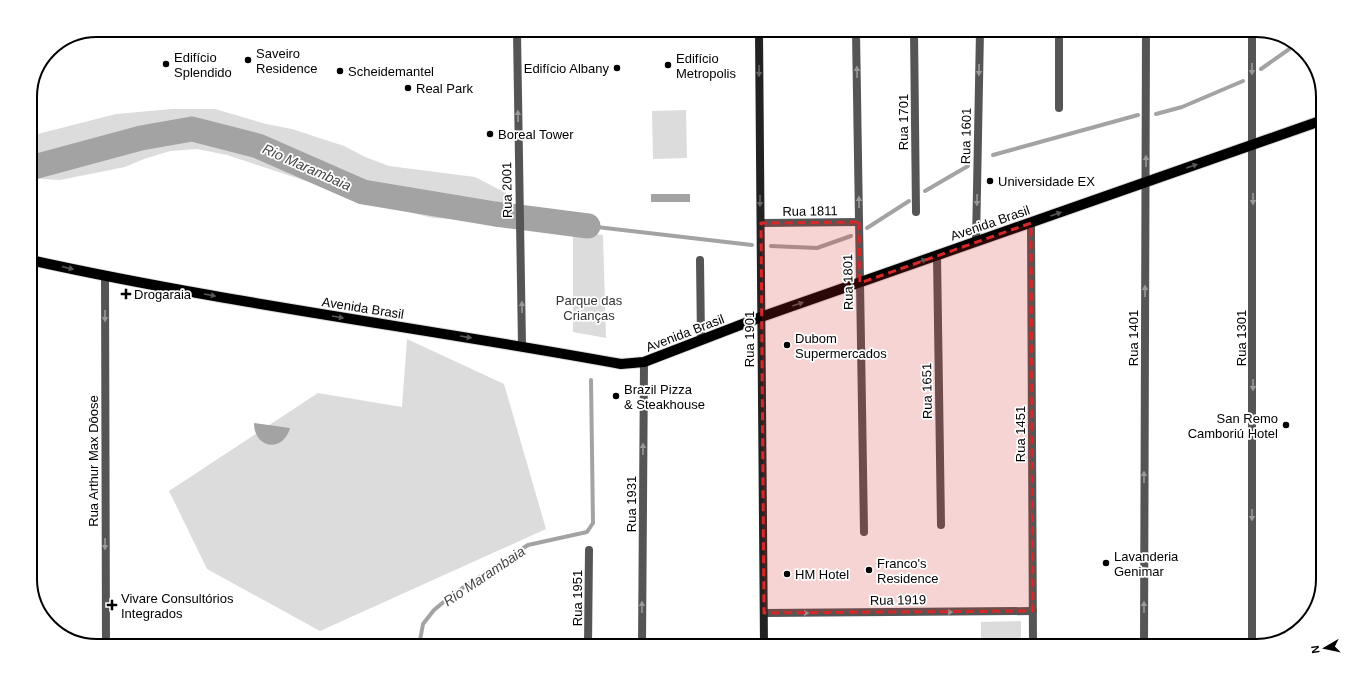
<svg xmlns="http://www.w3.org/2000/svg" width="1353" height="676" font-family="Arial,sans-serif">
<style>
.green{fill:#dcdcdc}
.water{fill:#a3a3a3}
.lines{fill:none;stroke-linecap:round;stroke-linejoin:round}
.stream{stroke:#a3a3a3;stroke-width:4}
.river{stroke:#a3a3a3;stroke-width:25}
.primary-casing{stroke:#dbdbdb;stroke-width:12}
.street{stroke:#555;stroke-width:8}
.secondary{stroke:#222;stroke-width:8}
.primary{stroke:#000;stroke-width:10}
.oneway{fill:#999}
.oneway2{fill:#646464}
.oneway3{fill:#595959}
.marked{fill:#d62828;fill-opacity:0.2;stroke:#d62828;stroke-width:3;stroke-dasharray:8 5;stroke-linejoin:round}
.poi-dot{fill:#000;stroke:#fff;stroke-width:1.5}
.labels{text-anchor:middle;dominant-baseline:central;stroke-width:3.5;stroke-linejoin:round;paint-order:stroke}
.poi-label{font-size:13px;fill:#000;stroke:#fff;text-anchor:start}
.street-label{font-size:13px;fill:#000;stroke:#fff}
.park-label{font-size:13px;fill:#333;stroke:#fff}
.water-label{font-size:14px;font-style:italic;fill:#444;stroke:#fff}
.rim{fill:none;stroke:#000;stroke-width:2}
</style>
<rect width="100%" height="100%" fill="#fff"/>
<g class="green">
<polygon points="172,109 215,109 266,124 292,129 344,146 365,157 389,166 475,177 506,193 501,222 433,218 379,205 227,155 197,149 170,151 144,159 125,167 60,180 30,178 30,136 116,114"/>
<polygon points="686,110 687,158 653,159 652,111"/>
<polygon points="573,231 603,235 606,338 573,332"/>
<polygon points="407,339 504,384 546,529 320,631 207,569 169,491 318,393 402,407"/>
<polygon points="1021,621 1021,640 981,640 981,622"/>
</g>
<g class="water">
<rect x="651" y="194" width="39" height="8"/>
<path d="M254 423 290 428C283 453 254 449 254 423Z"/>
</g>
<g class="lines">
<g class="stream">
<polyline points="1261,69 1295,45"/>
<polyline points="1156,114 1182,107 1243,81"/>
<polyline points="993,155 1138,115"/>
<polyline points="925,191 968,166"/>
<polyline points="588,226 752,245"/>
<polyline points="867,228 909,201"/>
<polyline points="771,246 817,248 851,236"/>
<polyline points="419,646 423,624 434,610 452,595 528,545 587,532 593,523 591,380"/>
</g>
<polyline class="river" points="30,168 141,138 192,129 258,146 363,192 495,214 588,226"/>
<g class="primary-casing">
<path id="primary" d="M30 260C225 303 424 328 621 364L644 362 761 317 1323 120"/>
</g>
<g class="street">
<polyline points="1252,30 1252,646"/>
<polyline points="914,31 916,212"/>
<polyline points="1059,31 1059,108"/>
<polyline points="856,32 864,532"/>
<polyline points="517,33 522,346"/>
<polyline points="761,223 859,222"/>
<polyline points="1031,223 1033,646"/>
<polyline points="976,242 980,31"/>
<polyline points="937,256 941,525"/>
<polyline points="700,260 701,340"/>
<polyline points="105,277 106,646"/>
<polyline points="764,613 1033,611"/>
<polyline points="588,646 589,550"/>
<polyline points="642,646 644,362"/>
<polyline points="1144,646 1146,30"/>
</g>
<polyline class="secondary" points="759,32 764,646"/>
<use href="#primary" class="primary"/>
</g>
<defs><path id="oneway-solid" d="M-6-.8H1V-3.2L6.5 0L1 3.2V.8H-6Z"/></defs>
<g class="oneway">
<use href="#oneway-solid" transform="translate(1252 69) rotate(90)"/>
<use href="#oneway-solid" transform="translate(979 70) rotate(91)"/>
<use href="#oneway-solid" transform="translate(857 72) rotate(-91)"/>
<use href="#oneway-solid" transform="translate(518 116) rotate(-91)"/>
<use href="#oneway-solid" transform="translate(1146 161) rotate(-90)"/>
<use href="#oneway-solid" transform="translate(1253 199) rotate(90)"/>
<use href="#oneway-solid" transform="translate(977 200) rotate(91)"/>
<use href="#oneway-solid" transform="translate(859 202) rotate(-91)"/>
<use href="#oneway-solid" transform="translate(1145 291) rotate(-90)"/>
<use href="#oneway-solid" transform="translate(522 307) rotate(-91)"/>
<use href="#oneway-solid" transform="translate(105 316) rotate(90)"/>
<use href="#oneway-solid" transform="translate(1253 385) rotate(90)"/>
<use href="#oneway-solid" transform="translate(643 449) rotate(-90)"/>
<use href="#oneway-solid" transform="translate(1144 477) rotate(-90)"/>
<use href="#oneway-solid" transform="translate(1252 515) rotate(90)"/>
<use href="#oneway-solid" transform="translate(105 544) rotate(90)"/>
<use href="#oneway-solid" transform="translate(642 607) rotate(-90)"/>
<use href="#oneway-solid" transform="translate(1144 607) rotate(-90)"/>
<use href="#oneway-solid" transform="translate(947 612)"/>
<use href="#oneway-solid" transform="translate(803 613) rotate(-1)"/>
</g>
<g class="oneway2">
<use href="#oneway-solid" transform="translate(759 71) rotate(90)"/>
<use href="#oneway-solid" transform="translate(760 201) rotate(90)"/>
</g>
<g class="oneway3">
<use href="#oneway-solid" transform="translate(1192 166) rotate(-19)"/>
<use href="#oneway-solid" transform="translate(1056 214) rotate(-19)"/>
<use href="#oneway-solid" transform="translate(921 261) rotate(-19)"/>
<use href="#oneway-solid" transform="translate(68 268) rotate(13)"/>
<use href="#oneway-solid" transform="translate(210 295) rotate(10)"/>
<use href="#oneway-solid" transform="translate(798 304) rotate(-19)"/>
<use href="#oneway-solid" transform="translate(338 317) rotate(10)"/>
<use href="#oneway-solid" transform="translate(466 337) rotate(9)"/>
</g>
<path class="marked" d="M859 222 860 283 1031 223 1033 611 764 613 761 223Z"/>
<g class="poi-dot">
<circle cx="248" cy="60" r="4"/>
<circle cx="166" cy="64" r="4"/>
<circle cx="668" cy="65" r="4"/>
<circle cx="617" cy="68" r="4"/>
<circle cx="340" cy="71" r="4"/>
<circle cx="408" cy="88" r="4"/>
<circle cx="490" cy="134" r="4"/>
<circle cx="990" cy="181" r="4"/>
<path d="M124 288h4v4h4v4h-4v4h-4v-4h-4v-4h4z"/>
<circle cx="787" cy="345" r="4"/>
<circle cx="616" cy="396" r="4"/>
<circle cx="1286" cy="425" r="4"/>
<circle cx="1106" cy="563" r="4"/>
<circle cx="869" cy="570" r="4"/>
<circle cx="787" cy="574" r="4"/>
<path d="M110 599h4v4h4v4h-4v4h-4v-4h-4v-4h4z"/>
</g>
<g class="labels">
<g class="poi-label">
<text x="256" y="53">Saveiro<tspan x="256" dy="15">Residence</tspan></text>
<text x="174" y="57">Edifício<tspan x="174" dy="15">Splendido</tspan></text>
<text x="676" y="58">Edifício<tspan x="676" dy="15">Metropolis</tspan></text>
<text x="609" y="68" text-anchor="end">Edifício Albany</text>
<text x="348" y="71">Scheidemantel</text>
<text x="416" y="88">Real Park</text>
<text x="498" y="134">Boreal Tower</text>
<text x="998" y="181">Universidade EX</text>
<text x="134" y="294">Drogaraia</text>
<text x="795" y="338">Dubom<tspan x="795" dy="15">Supermercados</tspan></text>
<text x="624" y="389">Brazil Pizza<tspan x="624" dy="15">&amp; Steakhouse</tspan></text>
<text x="1278" y="418" text-anchor="end">San Remo<tspan x="1278" dy="15">Camboriú Hotel</tspan></text>
<text x="1114" y="556">Lavanderia<tspan x="1114" dy="15">Genimar</tspan></text>
<text x="877" y="563">Franco's<tspan x="877" dy="15">Residence</tspan></text>
<text x="795" y="574">HM Hotel</text>
<text x="121" y="598">Vivare Consultórios<tspan x="121" dy="15">Integrados</tspan></text>
</g>
<g class="street-label">
<text transform="translate(903 122) rotate(-90)">Rua 1701</text>
<text transform="translate(966 136) rotate(-89)">Rua 1601</text>
<text transform="translate(507 190) rotate(-91)">Rua 2001</text>
<text transform="translate(810 211) rotate(-1)">Rua 1811</text>
<text transform="translate(990 223) rotate(-19)">Avenida Brasil</text>
<text transform="translate(848 282) rotate(-91)">Rua 1801</text>
<text transform="translate(363 308) rotate(9)">Avenida Brasil</text>
<text transform="translate(685 333) rotate(-21)">Avenida Brasil</text>
<text transform="translate(1133 338) rotate(-90)">Rua 1401</text>
<text transform="translate(1241 338) rotate(-90)">Rua 1301</text>
<text transform="translate(749 339) rotate(-90)">Rua 1901</text>
<text transform="translate(927 391) rotate(-91)">Rua 1651</text>
<text transform="translate(1020 434) rotate(-90)">Rua 1451</text>
<text transform="translate(93 461) rotate(-90)">Rua Arthur Max Dôose</text>
<text transform="translate(631 504) rotate(-90)">Rua 1931</text>
<text transform="translate(577 598) rotate(-90)">Rua 1951</text>
<text transform="translate(898 600) rotate(-1)">Rua 1919</text>
</g>
<g class="park-label">
<text x="589" y="300">Parque das<tspan x="589" dy="15">Crianças</tspan></text>
</g>
<g class="water-label">
<text transform="translate(307 167) rotate(24)">Rio Marambaia</text>
<text transform="translate(484 576) rotate(-34)">Rio Marambaia</text>
</g>
</g>
<path d="M0 0H1353V676H0ZM97 37H1256A60 60 0 0 1 1316 97V579A60 60 0 0 1 1256 639H97A60 60 0 0 1 37 579V97A60 60 0 0 1 97 37Z" fill="#fff" fill-rule="evenodd"/>
<path class="rim" d="M97 37H1256A60 60 0 0 1 1316 97V579A60 60 0 0 1 1256 639H97A60 60 0 0 1 37 579V97A60 60 0 0 1 97 37Z"/>
<g transform="translate(1325 648) rotate(261)" stroke="#ffffff" stroke-width="3" paint-order="stroke">
<path d="M0-3L7 15L0 10L-7 15Z" fill="#000000"/>
<text y="-6" font-size="11" font-weight="bold" text-anchor="middle" fill="#000000">N</text>
</g>
</svg>
